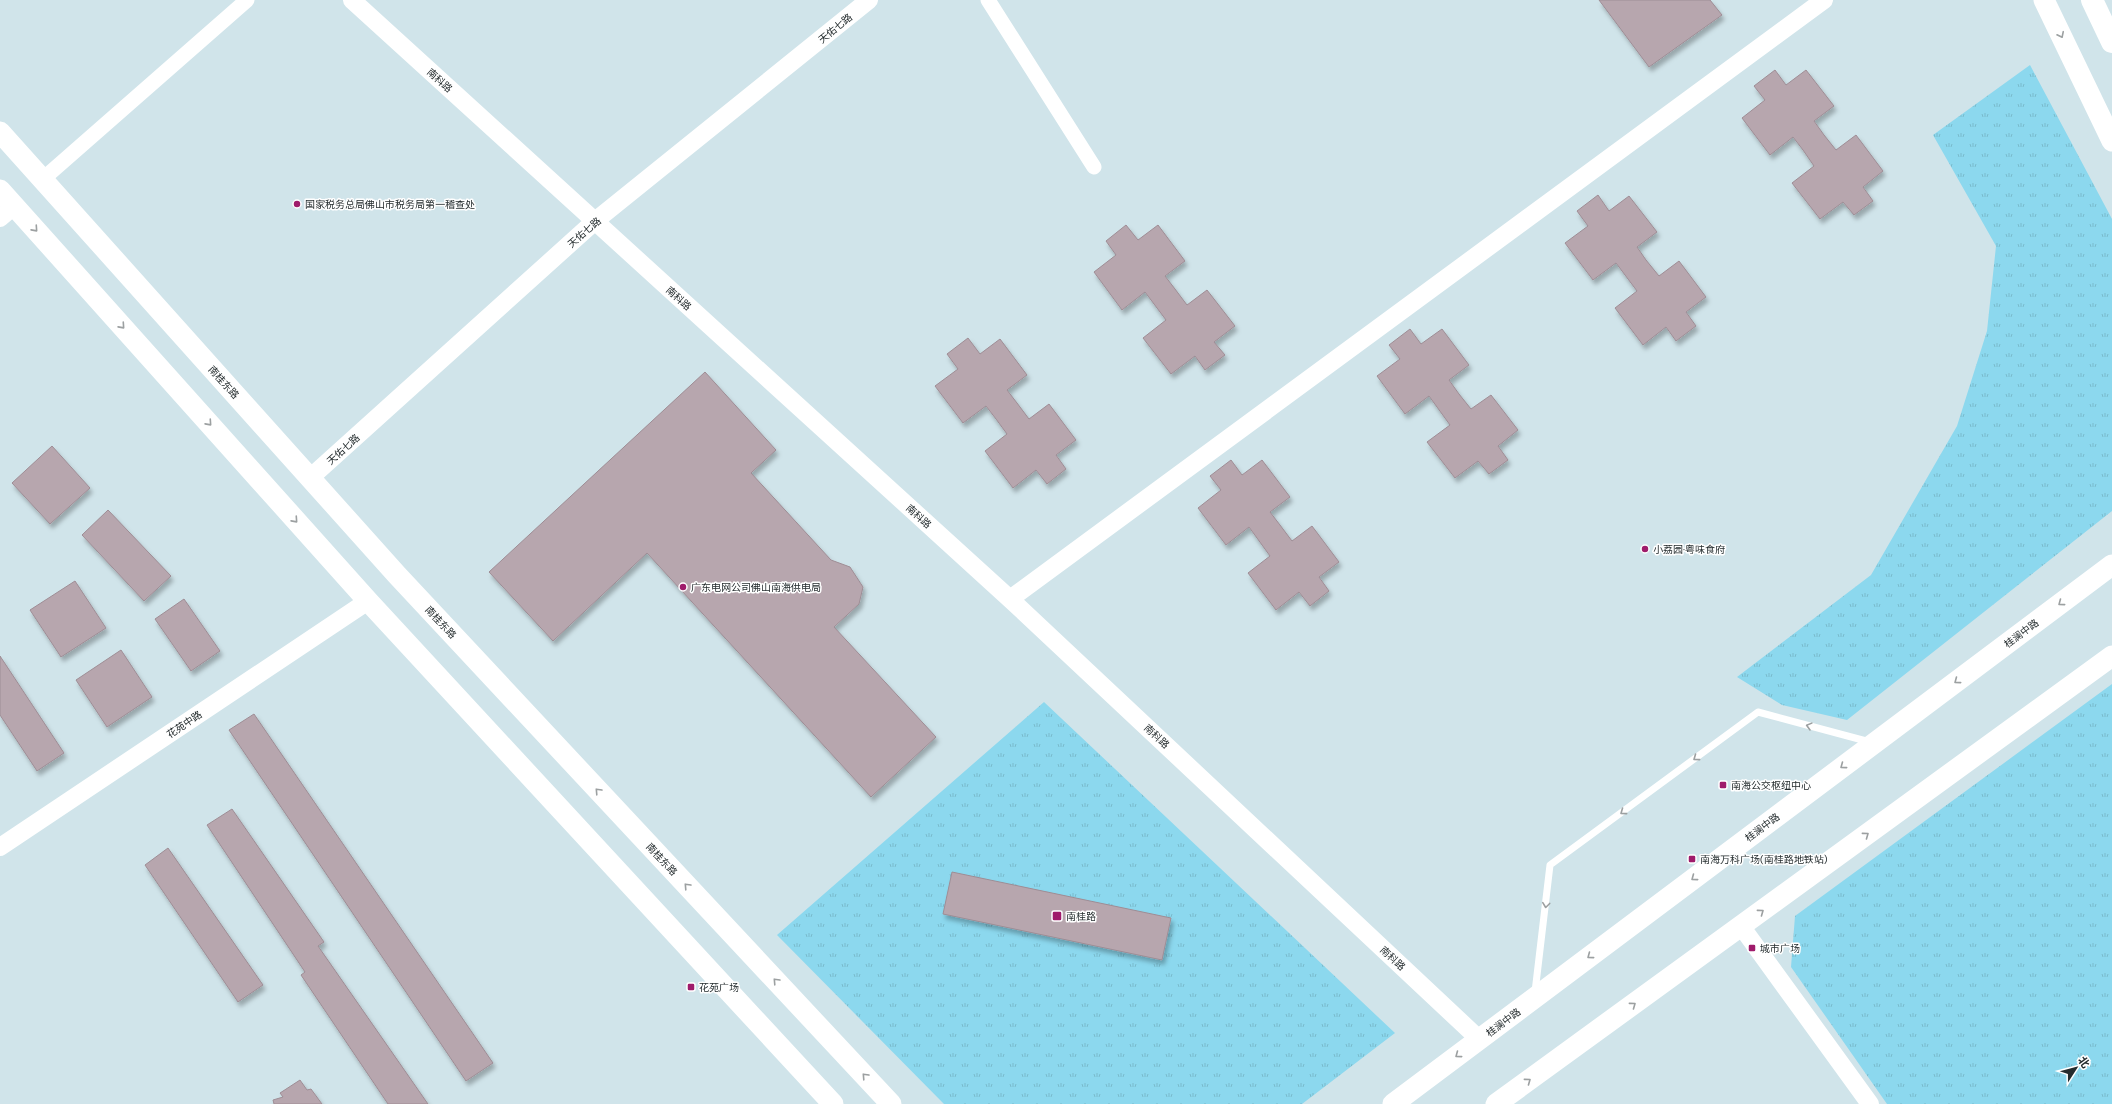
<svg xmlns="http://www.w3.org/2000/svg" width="2112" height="1104" font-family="'DM Sans','Noto Sans SC',sans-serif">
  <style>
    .park { fill: url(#park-tufts) }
    .building { fill: #b7a6ae; stroke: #9e8d95; filter: url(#shadow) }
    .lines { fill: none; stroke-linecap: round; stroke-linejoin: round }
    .service { stroke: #fff; stroke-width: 7 }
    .minor { stroke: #fff; stroke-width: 15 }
    .tertiary { stroke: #fff; stroke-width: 18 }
    .secondary { stroke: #fff; stroke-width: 21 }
    .primary { stroke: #fff; stroke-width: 22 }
    .oneway { stroke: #9ca0a1 }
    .poi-dot { fill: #9f1b6b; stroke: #fff; stroke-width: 1.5 }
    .labels { text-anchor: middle; stroke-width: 3; stroke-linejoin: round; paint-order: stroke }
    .street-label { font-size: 10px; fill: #242c2e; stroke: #fff }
    .poi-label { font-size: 10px; fill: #242c2e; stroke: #fff; text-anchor: start }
  </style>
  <defs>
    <pattern id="park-tufts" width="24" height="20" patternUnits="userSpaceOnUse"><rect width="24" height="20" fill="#8cd8ee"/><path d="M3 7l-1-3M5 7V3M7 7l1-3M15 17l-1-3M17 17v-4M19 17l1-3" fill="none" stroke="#79bacc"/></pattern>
    <filter id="shadow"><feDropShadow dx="2.5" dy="4.5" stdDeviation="2" flood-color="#0004"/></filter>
  </defs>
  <rect width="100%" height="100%" fill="#d0e4ea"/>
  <path class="park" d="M2030 65 2112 219V511L1847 720 1782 705 1737 677 1871 575 1957 426 1987 331 1996 246 1933 135Z
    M2112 684V1104H1887L1791 967 1795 916Z
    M1044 702 1395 1033 1302 1104H944L777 935Z"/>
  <path class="building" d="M1599 0H1710L1722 15 1649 67Z
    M1775 70 1786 85 1806 70 1834 106 1814 121 1824 135 1836 150 1856 135 1883 171 1863 187 1873 201 1854 215 1843 202 1820 219 1792 183 1814 166 1803 150 1793 137 1770 155 1742 118 1765 100 1754 86Z
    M1598 195 1609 211 1629 196 1657 232 1637 247 1646 260 1659 276 1679 261 1706 297 1686 312 1696 326 1676 341 1666 327 1643 345 1615 308 1637 291 1616 263 1593 280 1565 243 1588 226 1577 211Z
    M1126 225 1138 240 1158 225 1185 261 1165 276 1175 289 1187 305 1207 290 1235 326 1214 342 1225 355 1205 370 1195 356 1171 374 1143 338 1166 320 1145 292 1122 310 1094 272 1116 255 1106 241Z
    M1410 329 1421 344 1442 329 1469 365 1449 380 1459 394 1471 409 1491 395 1518 430 1498 446 1508 460 1489 474 1478 461 1455 478 1427 442 1450 425 1429 396 1405 414 1377 376 1400 359 1389 345Z
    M968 338 980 354 1000 339 1027 375 1007 390 1017 403 1029 419 1049 404 1076 440 1056 455 1066 469 1047 484 1036 470 1013 488 985 451 1007 434 996 419 986 406 963 423 935 386 958 369 947 354Z
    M705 372 776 450 751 473 831 560 850 567 863 587 859 604 834 627 936 737 871 797 647 553 553 641 489 572Z
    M52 446 90 488 50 524 12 483Z
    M1231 460 1242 475 1262 460 1290 497 1270 512 1280 525 1292 541 1312 526 1339 562 1319 577 1329 591 1310 606 1299 592 1276 610 1248 573 1270 556 1249 527 1226 545 1198 508 1221 490 1210 476Z
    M108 510 171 576 144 601 82 535Z
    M75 581 106 628 61 657 30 610Z
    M184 599 220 651 191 671 155 619Z
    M121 650 152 697 107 727 76 680Z
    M0 656 64 753 37 771 0 715Z
    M254 714 493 1063 466 1081 229 730Z
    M232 809 324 942 318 946 428 1104H388L301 975 305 972 207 825Z
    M168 848 263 985 238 1002 145 865Z
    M952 872 1171 918 1162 960 943 914Z
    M300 1080 307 1090 311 1089 322 1104H274L273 1100 283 1097 280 1093Z"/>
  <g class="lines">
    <path class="service" d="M1535 992 1550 865 1758 712 1870 742"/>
    <path class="minor" d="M988 0 1094 167
      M43 179 247 0"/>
    <path class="tertiary" d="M352 0 1010 599 1479 1039
      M0 218 14 206
      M310 478 595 221 869 0
      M1010 599 1824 0
      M0 847 368 601
      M1741 926 1870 1104"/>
    <path class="secondary" d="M2044 0 2112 141
      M0 132 397 575 891 1104
      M0 190 368 601 833 1104
      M1393 1104 2112 565
      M1496 1104 2112 656"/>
    <path class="primary" d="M2092 0 2112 42"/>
  </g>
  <defs><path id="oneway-chevron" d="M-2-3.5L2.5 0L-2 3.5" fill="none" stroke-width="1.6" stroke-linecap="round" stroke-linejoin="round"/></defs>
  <g class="oneway">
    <use href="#oneway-chevron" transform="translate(2061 35) rotate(64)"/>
    <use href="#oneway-chevron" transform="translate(35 229) rotate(48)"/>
    <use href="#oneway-chevron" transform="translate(122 326) rotate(48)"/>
    <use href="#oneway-chevron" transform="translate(209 423) rotate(48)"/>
    <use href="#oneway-chevron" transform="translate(295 520) rotate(48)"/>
    <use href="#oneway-chevron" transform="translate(2061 603) rotate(143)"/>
    <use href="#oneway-chevron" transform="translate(1957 681) rotate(143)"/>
    <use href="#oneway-chevron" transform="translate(1809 726) rotate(-165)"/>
    <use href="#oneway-chevron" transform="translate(1696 758) rotate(144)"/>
    <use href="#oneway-chevron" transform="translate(1843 766) rotate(143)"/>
    <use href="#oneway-chevron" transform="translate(598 791) rotate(-133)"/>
    <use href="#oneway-chevron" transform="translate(1623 812) rotate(144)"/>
    <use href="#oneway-chevron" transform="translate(1866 835) rotate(-36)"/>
    <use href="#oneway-chevron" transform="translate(1694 878) rotate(143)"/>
    <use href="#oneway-chevron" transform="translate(687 886) rotate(-133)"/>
    <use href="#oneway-chevron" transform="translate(1546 905) rotate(97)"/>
    <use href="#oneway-chevron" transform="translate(1761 912) rotate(-36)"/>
    <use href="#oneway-chevron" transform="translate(1590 956) rotate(143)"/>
    <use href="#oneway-chevron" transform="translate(776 981) rotate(-133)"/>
    <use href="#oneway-chevron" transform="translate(1633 1005) rotate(-36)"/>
    <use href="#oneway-chevron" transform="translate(1458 1055) rotate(143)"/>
    <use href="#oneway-chevron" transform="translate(865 1076) rotate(-133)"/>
    <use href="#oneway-chevron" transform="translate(1528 1081) rotate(-36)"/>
  </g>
  <g class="poi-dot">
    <circle cx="297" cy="204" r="4"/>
    <circle cx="1645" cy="549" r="4"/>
    <circle cx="683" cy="587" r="4"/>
    <rect x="1719" y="781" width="8" height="8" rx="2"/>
    <rect x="1688" y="855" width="8" height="8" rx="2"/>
    <rect x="1052" y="911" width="10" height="10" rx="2"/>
    <rect x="1748" y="944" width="8" height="8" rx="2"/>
    <rect x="687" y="983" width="8" height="8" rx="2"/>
  </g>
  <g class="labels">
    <g class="street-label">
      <text transform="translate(835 28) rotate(-39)" y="4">天佑七路</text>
      <text transform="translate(440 80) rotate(42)" y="4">南科路</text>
      <text transform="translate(584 232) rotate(-41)" y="4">天佑七路</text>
      <text transform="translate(679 298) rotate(42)" y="4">南科路</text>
      <text transform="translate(224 382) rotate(48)" y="4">南桂东路</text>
      <text transform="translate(343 449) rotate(-42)" y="4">天佑七路</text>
      <text transform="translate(919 516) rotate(42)" y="4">南科路</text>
      <text transform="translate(441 622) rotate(47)" y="4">南桂东路</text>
      <text transform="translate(2021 633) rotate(-37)" y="4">桂澜中路</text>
      <text transform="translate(184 724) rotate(-34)" y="4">花苑中路</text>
      <text transform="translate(1157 736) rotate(43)" y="4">南科路</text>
      <text transform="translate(1762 827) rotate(-37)" y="4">桂澜中路</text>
      <text transform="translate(662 859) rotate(47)" y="4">南桂东路</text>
      <text transform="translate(1393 958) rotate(43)" y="4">南科路</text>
      <text transform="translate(1503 1022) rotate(-37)" y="4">桂澜中路</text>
    </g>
    <g class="poi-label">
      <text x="305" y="208">国家税务总局佛山市税务局第一稽查处</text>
      <text x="1653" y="553">小荔园·粤味食府</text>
      <text x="691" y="591">广东电网公司佛山南海供电局</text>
      <text x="1731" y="789">南海公交枢纽中心</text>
      <text x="1700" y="863">南海万科广场(南桂路地铁站)</text>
      <text x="1066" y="920">南桂路</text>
      <text x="1760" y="952">城市广场</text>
      <text x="699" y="991">花苑广场</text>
    </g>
  </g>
  <g transform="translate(2076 1068) rotate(54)" stroke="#ffffff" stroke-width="3" paint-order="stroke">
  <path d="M0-3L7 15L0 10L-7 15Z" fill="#242c2e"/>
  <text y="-6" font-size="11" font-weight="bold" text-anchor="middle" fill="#242c2e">北</text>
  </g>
</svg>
